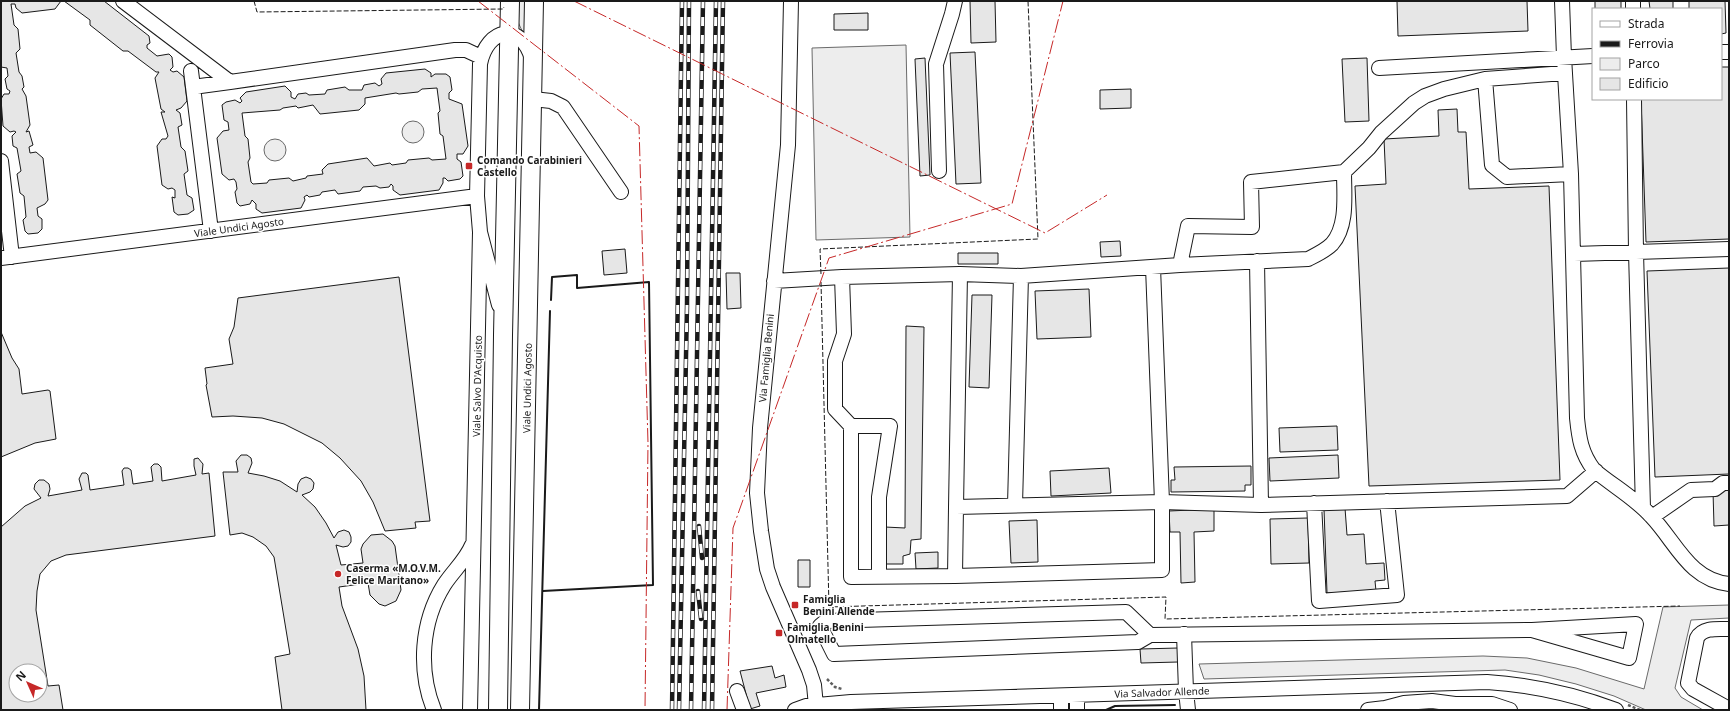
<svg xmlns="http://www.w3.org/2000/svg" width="1730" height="711" font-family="'Noto Sans',sans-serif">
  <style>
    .green { fill: #ededed; stroke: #6a6a6a }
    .building { fill: #e6e6e6; stroke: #1a1a1a; fill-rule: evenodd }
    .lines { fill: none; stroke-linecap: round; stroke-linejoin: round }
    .minor-casing { stroke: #1a1a1a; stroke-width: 16 }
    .major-casing { stroke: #1a1a1a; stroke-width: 20 }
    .path { stroke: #5f5f5f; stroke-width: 2.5; stroke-dasharray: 3 2; stroke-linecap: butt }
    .minor { stroke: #fff; stroke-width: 14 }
    .major { stroke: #fff; stroke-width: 18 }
    .rail-casing { stroke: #1a1a1a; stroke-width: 4.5 }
    .rail { stroke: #fff; stroke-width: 3; stroke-dasharray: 9; stroke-linecap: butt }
    .fence { stroke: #1a1a1a; stroke-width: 1; stroke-dasharray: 5 2; stroke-linecap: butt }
    .wall { stroke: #1a1a1a; stroke-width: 2 }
    .power { stroke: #c62828; stroke-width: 1; stroke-dasharray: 14 3 2 3; stroke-linecap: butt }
    .poi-dot { fill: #c62828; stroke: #fff; stroke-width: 1.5 }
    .labels { text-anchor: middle; stroke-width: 3; stroke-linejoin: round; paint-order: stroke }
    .poi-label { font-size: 10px; font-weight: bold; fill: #1a1a1a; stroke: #fff; text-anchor: start }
    .street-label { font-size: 10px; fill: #1a1a1a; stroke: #fff }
  </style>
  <rect width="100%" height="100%" fill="#fff"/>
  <path class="green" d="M519 1H526V34L524 35 518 22Z
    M906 45 910 237 816 240 812 48Z
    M402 132a11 11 0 1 1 22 0a11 11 0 1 1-22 0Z
    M264 150a11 11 0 1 1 22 0a11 11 0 1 1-22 0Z
    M1729 605V618L1691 620 1675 688 1681 697 1703 710H1646L1614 696 1576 684 1539 675 1505 670 1204 679 1199 664 1483 656 1527 658 1576 668 1644 689 1663 607Z"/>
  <path class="building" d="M1 1H61L55 9 22 13 16 8 15 4H11L14 25 18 29 20 49 16 53 19 72 22 76 24 87 22 89 26 96 30 125 26 132 29 131 33 145 29 147 30 153 36 152 43 158 48 200 45 204 37 208 38 216 42 219V229L38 233 28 234 25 231 23 220 26 217 24 196 20 193 17 174 21 171 17 148 13 146 12 136 16 132 14 131 10 132 3 126 1 99 4 94H9L10 91 7 89 5 79 8 76 7 68 1 67Z
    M64 1H104L149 36 150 43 147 45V48L157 56 169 54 172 57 173 67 170 70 173 72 177 71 184 77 187 101 181 108 176 110 180 113 182 125 178 127 181 147 185 151 188 171 184 174 187 195 192 198 194 210 188 214 178 215 174 212 172 197 175 198V190L172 188 168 189 162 185 157 146 162 139H166L168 136 161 112H165L161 109 155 78 159 72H156L128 51H123L90 25V20Z
    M970 1H995L996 42 971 43Z
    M1397 1H1527L1528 31 1398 36Z
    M1595 1H1621V9H1595Z
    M1649 1H1673V9H1650Z
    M1689 1H1725L1726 33 1721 34V9H1689Z
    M868 13V30H834V14Z
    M975 52 981 183 956 184 950 53Z
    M925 58 930 175 920 176 915 59Z
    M1367 58 1369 121 1345 122 1342 59Z
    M1721 67H1729V239L1646 242 1641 99H1721Z
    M425 69 431 73V77L435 74H446L450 77 452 90 449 93V99L462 104 468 146 463 154H457V159L461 162 463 176 460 179 448 181 445 178H443V183L439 190 400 195 393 190V186L391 184 389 187 380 188 376 186 363 187 360 191 338 194 335 190 322 192 320 195 309 197 307 195 304 197 305 200 301 208 262 213 256 209V204L252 200 250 204 240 206 237 203 235 192 237 189 236 182 234 179 229 180 222 174 217 138 223 131 229 130 228 122 224 120 222 105 226 102 235 100 240 103 242 101 240 98 246 92 285 86 291 92V97L295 99 298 94 306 93 309 95 325 94 327 90 345 87 349 90H362L364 85 375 83 379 86 382 84 381 79 386 73ZM437 88 440 111 438 113 440 134 443 136 446 159 432 160 429 158 408 160 406 163 392 165 390 163 374 166 367 158 328 164 322 170 323 174 307 176 306 178 293 181 289 178 269 180 267 183 253 184 251 182 248 162 250 158 248 139 245 136 242 113 280 110 283 108 296 106 298 108 313 105 320 114 359 110 365 104V98L396 93 399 94 418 92 422 89Z
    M1131 89V108L1100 109V90Z
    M1457 109 1458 132H1466L1469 189 1549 186 1560 480 1369 486 1355 186 1386 184 1384 139 1439 136 1438 110Z
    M1120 241 1121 256 1101 257 1100 242Z
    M625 249 627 273 604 275 602 251Z
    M958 253H998V264H958Z
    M1729 268V474L1655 477 1647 271Z
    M726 273H740L741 308 727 309Z
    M399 277 430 521 415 522 416 528 385 531 373 502 361 481 340 458 322 443 284 424 262 418 233 416 212 417 206 385 207 384 205 368 233 364 229 339 234 327 238 298Z
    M1089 289 1091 337 1037 339 1035 291Z
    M972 295H992L989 388 969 387Z
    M906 326 924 327 921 539 911 540 910 554 903 556V564H885V527L905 528Z
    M1 332 12 358 19 369 22 394 48 390 50 391 56 439 35 443 1 457Z
    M1337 426 1338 450 1280 452 1279 428Z
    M241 455H247L251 458 252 463 248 473 264 476 280 481 297 492 298 484 301 479 306 477 311 479 314 483 313 489 310 492 302 495 315 507 326 523 334 538 338 532 344 530 349 532 351 537V542L348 546 343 547 336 545 341 565 363 563 361 549 363 544 371 535 383 534 392 541 395 546 401 590 396 601 385 606 379 604 370 595 368 583 339 587 342 606 358 649 364 676 366 710H282L275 657 290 654 274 557 266 546 253 537 242 533 230 535 223 472H238L236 461Z
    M1338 455 1339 478 1270 481 1269 458Z
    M198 458 203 464 202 474 209 473 215 536 66 555 51 561 40 574 37 591 36 610 48 686 59 685 63 710H1V527L25 506 41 498 34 489 35 484 39 480H44L49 484 50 489 48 496 82 490 79 479 82 473H86L88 475 90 490 124 485 122 471 124 468H128L131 470 133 484 153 481 151 467 154 464H158L161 467 162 481 196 475 194 466V459ZM16 671H40V695H16Z
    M1251 466V485H1245V491L1171 492V480H1175L1174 467Z
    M1109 468 1111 493 1051 496 1050 471Z
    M1729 490V525L1714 526 1713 491Z
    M1345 508 1347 535 1364 534 1366 564 1384 563 1385 580 1375 581 1376 591 1327 593 1324 509Z
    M1214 509V531L1194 532 1195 582 1181 583 1180 532H1170L1169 511Z
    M1308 518 1309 563 1271 564 1270 519Z
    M1037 520 1038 562 1011 563 1009 521Z
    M938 552V568L916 569 915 553Z
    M798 560H810V587H798Z
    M1178 648V662L1141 663 1140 649Z
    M772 666 775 678 784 675 786 687 756 693 760 706 750 709 740 671Z"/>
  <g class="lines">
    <defs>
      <path id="minor" d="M123 1 230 82 455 50H466L481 57
        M791 1 788 145 760 428 757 493 761 531 767 569 773 587 809 670 814 685 816 706
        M1562 1 1564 57 1571 174 1577 418C1579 438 1581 453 1594 470 1613 486 1635 498 1651 516 1676 542 1689 580 1729 584
        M1633 1V9
        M1721 52H1729
        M1379 68 1593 56
        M191 71 211 231
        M1485 79 1492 165 1507 177 1571 174
        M193 87 230 82
        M533 99 551 101 563 107 621 192
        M1634 99 1636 252 1643 508
        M1 161 12 257
        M939 171 936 64 952 14 955 1
        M1344 172C1344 195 1348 226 1332 244 1325 251 1316 255 1308 259L1180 265 1188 226 1252 227 1251 182 1344 172 1369 148 1381 133 1414 103 1425 96 1444 89 1485 79 1565 73
        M1574 254 1729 249
        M1 258 477 196
        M1257 261 1261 505
        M960 274 956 507 1162 502 1261 505 1567 496 1596 471
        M842 277 844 334 835 361V409L851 426
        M774 281 842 277 960 274 1021 276 1180 265
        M499 305 480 232 477 196 480 64C487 28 521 21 532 59
        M1314 503 1319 601 1397 595 1387 501
        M1015 505 1021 276
        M1652 517 1691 490 1715 489 1723 483H1729
        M879 576V497L890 426H851V577L955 576 956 507
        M955 576 1162 570V502L1153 267
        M1729 629C1718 629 1703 627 1697 638L1688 683 1693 689 1729 709
        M1184 634 1186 691 1188 710
        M1150 635 1126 612 826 621 820 626 834 654 1138 642 1150 635 1532 630 1636 624 1629 658 1532 630
        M737 691 744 710
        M1385 708 1404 703 1432 701 1455 704H1492L1510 710
        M434 710C418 670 421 622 444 585 453 571 466 560 472 545
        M470 710 480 232
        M795 710 806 706 851 702 1487 682C1532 685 1574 694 1616 710
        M1061 710V696
        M1077 710V695
        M1368 710 1385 708 1394 710"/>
      <path id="major" d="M498 710 503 335 510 1
        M520 710 534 1"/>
    </defs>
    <use href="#minor" class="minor-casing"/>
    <use href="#major" class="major-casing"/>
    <path class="path" d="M827 679 835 687 842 689
      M1628 705 1640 710"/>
    <use href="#minor" class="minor"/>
    <use href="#major" class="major"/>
    <defs>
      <path id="rail" d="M699 526 702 558
        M698 591 701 619
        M672 710 682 1
        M679 710 687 306 689 1
        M691 710 703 1
        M704 710 716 1
        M712 710 723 1"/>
    </defs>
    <use href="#rail" class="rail-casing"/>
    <use href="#rail" class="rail"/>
    <path class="fence" d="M254 1 257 12 503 9 504 7
      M821 274 820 249 1038 239 1028 1
      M821 282 829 607 1166 597 1165 619 1680 606"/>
    <path class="wall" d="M543 591 653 585 649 282 577 288V275L552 277 551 300
      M539 710 550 311
      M1106 710 1115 706 1175 705"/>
    <path class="power" d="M478 1 639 126 648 443 645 710
      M574 1 1045 233 1107 195
      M727 710 733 528 829 258 1012 204 1063 1"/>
  </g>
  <g class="poi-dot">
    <rect x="465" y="162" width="8" height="8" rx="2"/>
    <circle cx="338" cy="574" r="4"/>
    <rect x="791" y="601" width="8" height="8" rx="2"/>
    <rect x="775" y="629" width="8" height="8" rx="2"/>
  </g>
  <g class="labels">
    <g class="poi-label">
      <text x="477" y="164">Comando Carabinieri<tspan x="477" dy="12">Castello</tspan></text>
      <text x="346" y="572">Caserma «M.O.V.M.<tspan x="346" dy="12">Felice Maritano»</tspan></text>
      <text x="803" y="603">Famiglia<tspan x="803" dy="12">Benini Allende</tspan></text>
      <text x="787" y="631">Famiglia Benini<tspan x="787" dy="12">Olmatello</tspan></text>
    </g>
    <g class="street-label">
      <text transform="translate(239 227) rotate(-8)" y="4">Viale Undici Agosto</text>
      <text transform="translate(766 358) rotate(-85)" y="4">Via Famiglia Benini</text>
      <text transform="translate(477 386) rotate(-89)" y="4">Viale Salvo D'Acquisto</text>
      <text transform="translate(527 388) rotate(-89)" y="4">Viale Undici Agosto</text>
      <text transform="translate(1162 692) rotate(-2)" y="4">Via Salvador Allende</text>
    </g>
  </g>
  <rect width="1730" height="711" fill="none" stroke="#1a1a1a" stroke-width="4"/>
  <rect x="1592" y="8" width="130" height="92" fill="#ffffff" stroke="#a3a3a3"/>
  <rect x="1600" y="21" width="20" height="6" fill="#ffffff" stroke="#a3a3a3"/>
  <text x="1628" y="28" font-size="12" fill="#1a1a1a">Strada</text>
  <rect x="1600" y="41" width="20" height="6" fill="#1a1a1a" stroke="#a3a3a3"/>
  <text x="1628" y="48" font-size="12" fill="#1a1a1a">Ferrovia</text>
  <rect x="1600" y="58" width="20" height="12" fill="#ededed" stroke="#a3a3a3"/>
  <text x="1628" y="68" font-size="12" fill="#1a1a1a">Parco</text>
  <rect x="1600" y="78" width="20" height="12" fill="#e6e6e6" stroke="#a3a3a3"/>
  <text x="1628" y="88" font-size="12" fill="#1a1a1a">Edificio</text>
  <g transform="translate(28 683) rotate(315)"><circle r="19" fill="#ffffff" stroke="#a3a3a3"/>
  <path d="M0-3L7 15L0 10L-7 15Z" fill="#c62828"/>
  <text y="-6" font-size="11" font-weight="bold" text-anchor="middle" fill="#1a1a1a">N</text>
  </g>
</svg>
